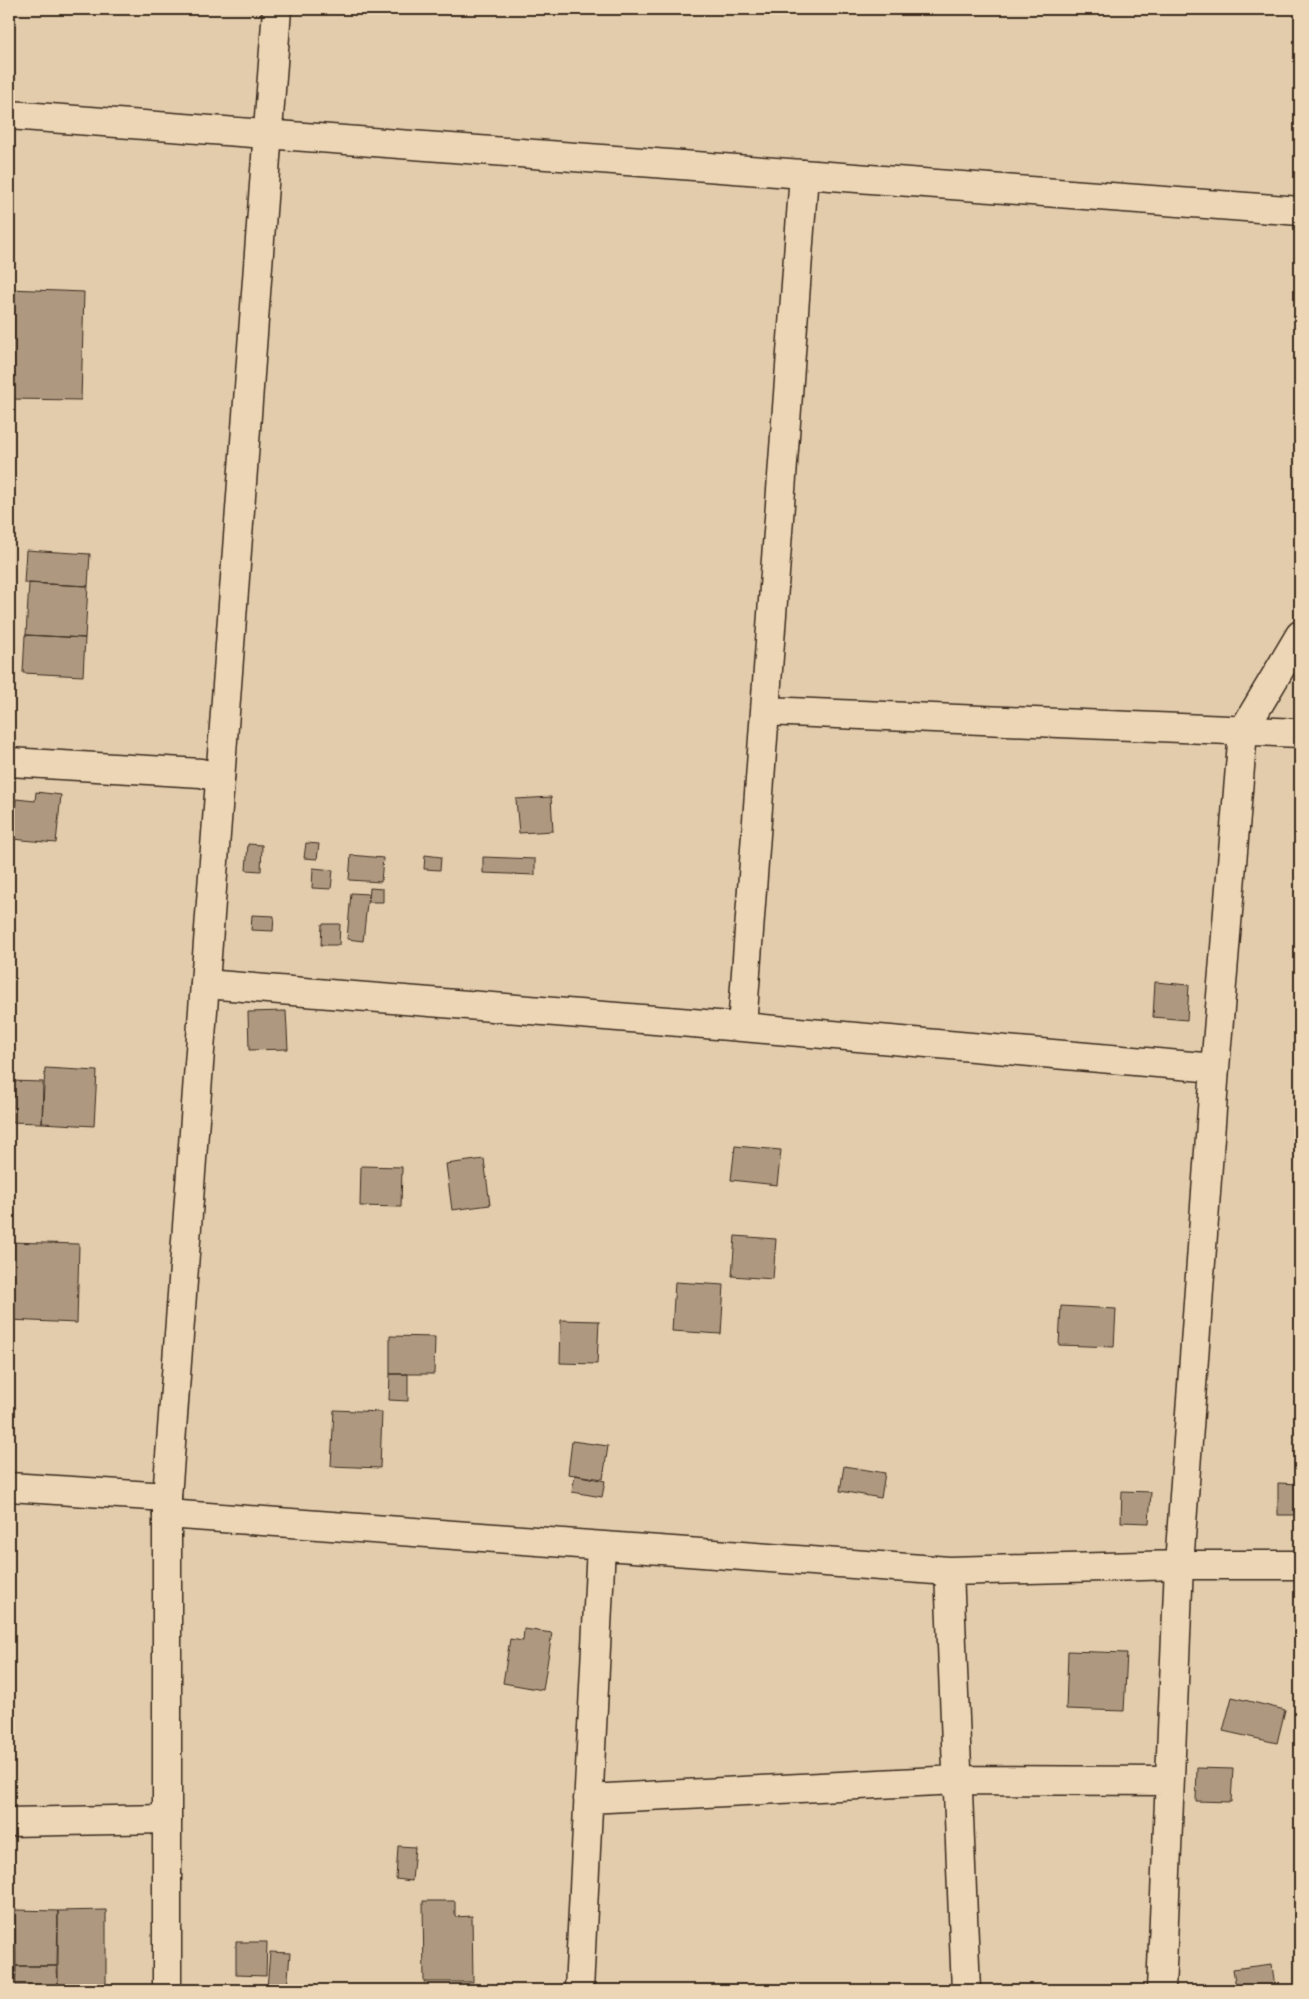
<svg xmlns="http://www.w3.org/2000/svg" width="1309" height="1999" font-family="Dekko,sans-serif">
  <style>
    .building { fill: #ae9980; stroke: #3b2a1e }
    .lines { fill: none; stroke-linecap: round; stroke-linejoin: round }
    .minor-casing { stroke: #3b2a1e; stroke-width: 31 }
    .tertiary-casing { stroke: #3b2a1e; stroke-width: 31 }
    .minor { stroke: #ecd6b5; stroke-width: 28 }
    .tertiary { stroke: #ecd6b5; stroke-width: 28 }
  </style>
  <rect width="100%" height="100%" fill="#e2ccac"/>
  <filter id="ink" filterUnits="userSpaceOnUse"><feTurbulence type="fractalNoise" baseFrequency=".02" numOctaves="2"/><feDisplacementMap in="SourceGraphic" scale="10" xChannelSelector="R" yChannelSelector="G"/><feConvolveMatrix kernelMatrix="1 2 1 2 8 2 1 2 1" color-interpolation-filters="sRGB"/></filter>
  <g filter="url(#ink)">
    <path class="building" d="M9 289 84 292 81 400 9 399Z
      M26 550 90 554 88 586 24 583Z
      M29 583 88 586 85 638 26 635Z
      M25 635 85 638 83 676 23 673Z
      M36 792 61 795 56 843 12 839 16 799 35 801Z
      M551 797 553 831 519 833 516 799Z
      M306 843 319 844 317 859 304 858Z
      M248 844 262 845 261 871 246 870Z
      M351 855 383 858 381 882 349 880Z
      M425 855 441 857 440 870 424 869Z
      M483 857 535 859V875L483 873Z
      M313 868 333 870 331 889 312 888Z
      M370 888 383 889V902H369Z
      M351 893 368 894 363 941 347 939Z
      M252 915 274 916 273 931 251 930Z
      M322 924H340L339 945H321Z
      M1155 982 1189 985 1187 1020 1153 1017Z
      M286 1011 288 1049 249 1050 248 1012Z
      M45 1068 97 1071 94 1126 42 1123Z
      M9 1081 43 1082 42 1123 9 1122Z
      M735 1146 781 1150 777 1185 731 1180Z
      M484 1159 490 1205 452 1210 446 1164Z
      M361 1166 402 1167 401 1207 360 1206Z
      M735 1236 776 1239 773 1279 732 1276Z
      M9 1242 79 1244 77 1323 9 1320Z
      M675 1282 724 1285 721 1334 672 1331Z
      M1061 1306 1116 1309 1114 1347 1059 1345Z
      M561 1320 599 1321 597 1364 560 1363Z
      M390 1336 435 1337 434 1374H390Z
      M390 1374H408V1401L389 1400Z
      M334 1410 382 1412 380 1468 331 1466Z
      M572 1441 608 1446 603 1479 568 1474Z
      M844 1466 885 1473 881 1498 840 1491Z
      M575 1475 605 1481 602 1497 572 1492Z
      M1278 1483 1300 1484V1515H1278Z
      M1122 1491 1151 1492 1149 1523 1121 1522Z
      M524 1629 552 1633 543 1690 503 1683 510 1639 523 1641Z
      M1068 1651 1127 1653 1124 1711 1066 1709Z
      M1232 1697 1285 1710 1277 1743 1223 1731Z
      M1197 1768 1233 1769 1231 1802 1196 1801Z
      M398 1846 415 1847 412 1881 396 1879Z
      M423 1901H455V1917L472 1916 473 1982H424Z
      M15 1910 58 1911 57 1966H16Z
      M106 1910V1990H58V1911Z
      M236 1942H267L266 1976 236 1975Z
      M270 1952 290 1953 287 1990 267 1988Z
      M1272 1964 1275 1990H1214L1236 1987 1233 1969Z
      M16 1966H57L58 1990H15Z"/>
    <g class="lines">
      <defs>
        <path id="minor" d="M9 115 1300 211
          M765 711 1300 733
          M9 762 201 773 220 778
          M205 984 742 1027 1215 1068
          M742 1027 804 174
          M9 1487 167 1497
          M167 1514 949 1571 1179 1565H1300
          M949 1571 966 1990
          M588 1799 957 1780 1169 1781
          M9 1822 167 1819
          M579 1990 601 1546
          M1161 1990 1179 1565 1215 1068 1243 731 1300 635"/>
        <path id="tertiary" d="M167 1990V1497L277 9"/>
      </defs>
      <use href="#minor" class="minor-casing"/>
      <use href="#tertiary" class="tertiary-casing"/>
      <use href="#minor" class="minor"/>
      <use href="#tertiary" class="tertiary"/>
    </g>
  </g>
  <rect width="1309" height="1999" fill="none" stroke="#ecd6b5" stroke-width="30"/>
  <rect x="15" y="15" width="1279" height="1969" fill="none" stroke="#3b2a1e" stroke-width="2" filter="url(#ink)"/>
</svg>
